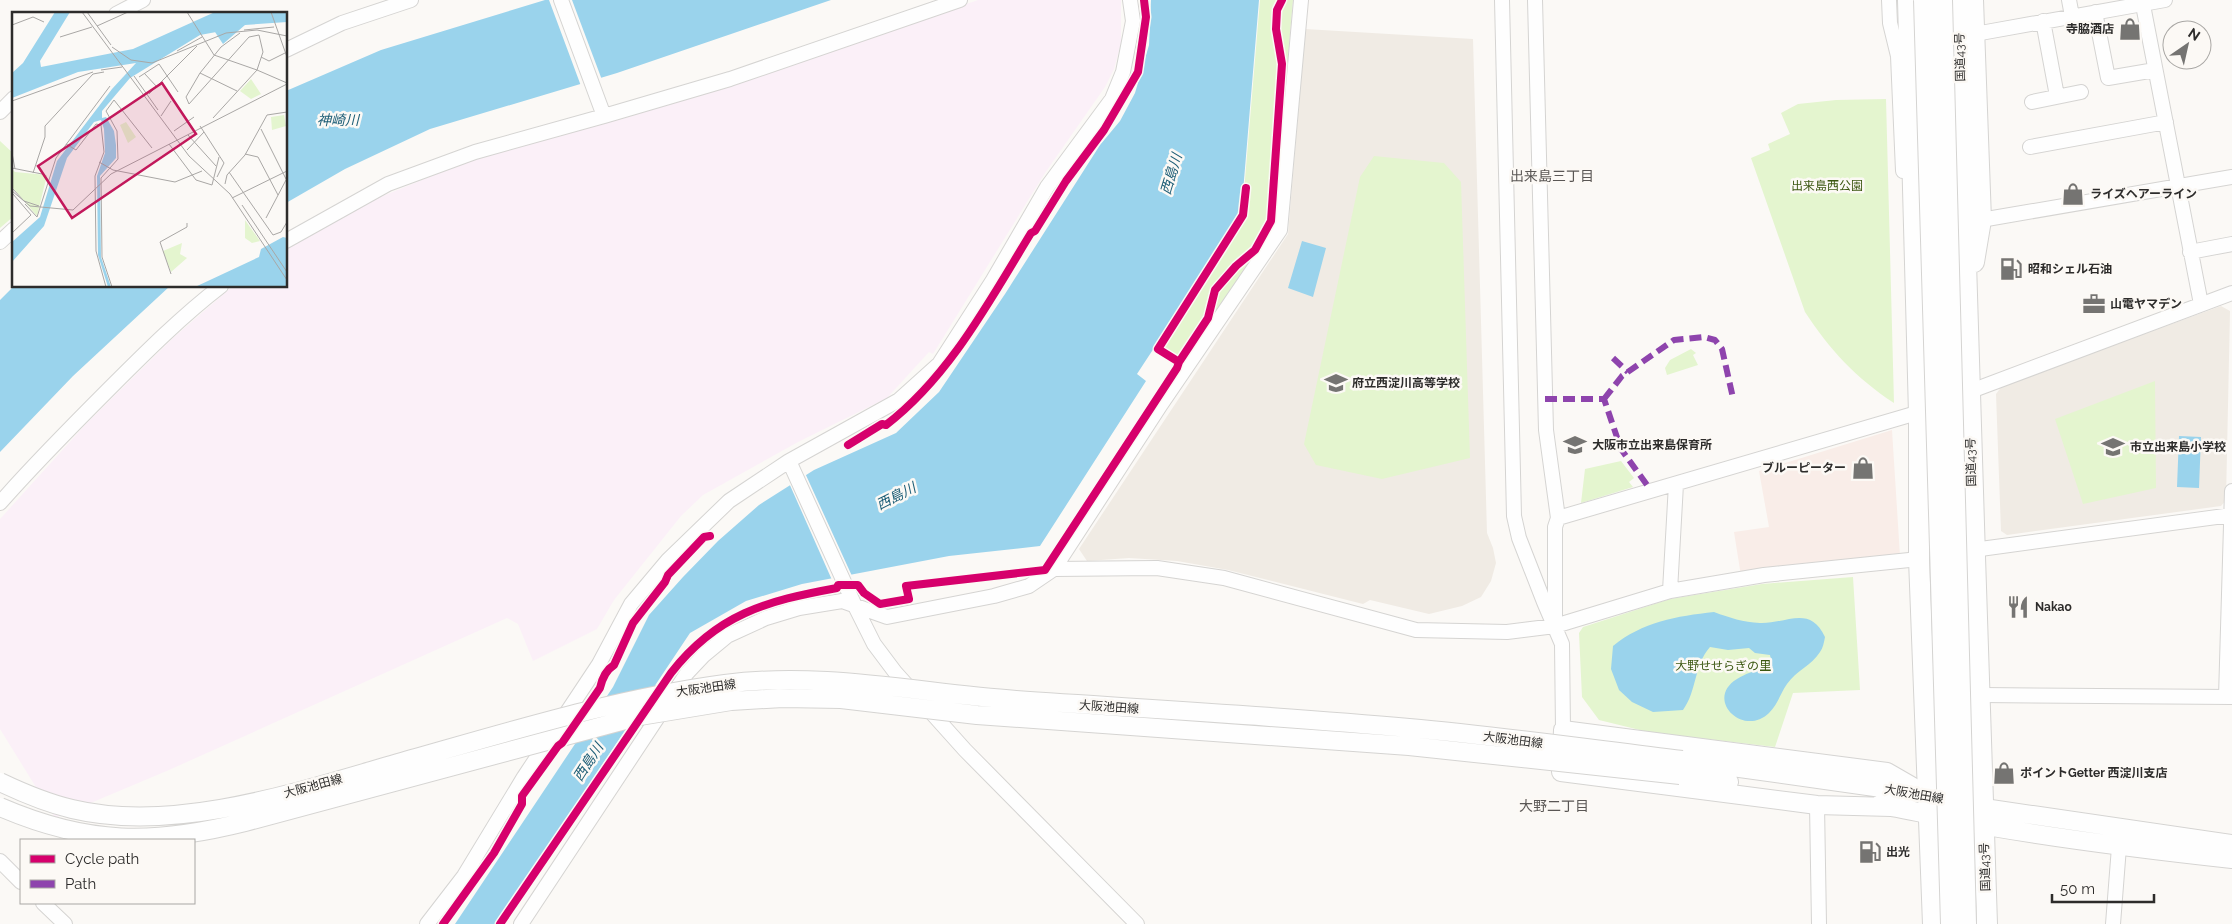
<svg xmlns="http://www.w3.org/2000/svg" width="2232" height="924" font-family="Raleway,'Noto Sans JP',sans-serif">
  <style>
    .commercial { fill: #f9ede8 }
    .industrial { fill: #fbf0f8 }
    .built { fill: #f0ebe4 }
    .green { fill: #e4f5cf }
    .water { fill: #9ad3ec }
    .pier { fill: #fbf9f6 }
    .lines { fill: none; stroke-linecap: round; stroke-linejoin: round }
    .minor-casing { stroke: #d5d4d2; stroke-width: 16 }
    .major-casing { stroke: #d5d4d2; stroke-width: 20 }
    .highway-casing { stroke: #d5d4d2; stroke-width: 22 }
    .minor { stroke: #fefefe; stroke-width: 14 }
    .major { stroke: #fefefe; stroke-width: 18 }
    .highway { stroke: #fefefe; stroke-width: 20 }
    .major-bridge-casing { stroke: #d5d4d2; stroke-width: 20; stroke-linecap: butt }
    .highway-bridge-casing { stroke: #d5d4d2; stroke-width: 22; stroke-linecap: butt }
    .major-bridge { stroke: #fefefe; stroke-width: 18 }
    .highway-bridge { stroke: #fefefe; stroke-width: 20 }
    .quiet { stroke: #8e44ad; stroke-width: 6; stroke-dasharray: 12 6; stroke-linecap: butt }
    .cycleway-casing { stroke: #fcf9f5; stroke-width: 11 }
    .cycleway { stroke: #d6006c; stroke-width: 8 }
    .labels { text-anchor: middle; stroke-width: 5; stroke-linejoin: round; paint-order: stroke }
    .poi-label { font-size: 12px; font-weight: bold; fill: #2d2c2b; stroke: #fcf9f5; text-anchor: start }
    .street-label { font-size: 12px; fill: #2d2c2b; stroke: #fcf9f5 }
    .park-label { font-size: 12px; fill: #3b5710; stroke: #fcf9f5 }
    .water-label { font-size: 14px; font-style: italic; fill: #1c5d76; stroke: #fcf9f5 }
    .neighbourhood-label { font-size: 14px; fill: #5a5755; stroke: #fcf9f5 }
    .inset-road { fill: none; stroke: #a9a7a5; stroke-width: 1 }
    .view { fill: #c2185b; fill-opacity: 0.15; stroke: #c2185b; stroke-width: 2.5 }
    .inset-edge { fill: none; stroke: #2d2c2b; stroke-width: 2.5 }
  </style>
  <rect width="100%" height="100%" fill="#fbf9f6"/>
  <path class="commercial" d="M1892 430 1900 556 1741 576 1734 532 1769 527 1759 471Z"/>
  <path class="industrial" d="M978 0H1121V43L1114 69 1105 87 1045 173 933 354 929 352 887 398 798 442 703 495 681 516 614 600 597 629 533 661 518 624 507 618 169 770 55 818 0 729V519L86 424 173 338 233 286H286V250L373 200 454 167 528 142 757 77Z"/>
  <path class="built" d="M1305 29 1473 39 1487 533 1493 548 1496 563 1491 581 1481 597 1462 606 1429 614 1370 600 1363 604 1228 570 1177 561 1129 558 1087 561 1079 549 1288 234Z
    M2221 306 2230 311 2226 500 2221 506 2007 535 2001 531 1996 394 2002 386Z"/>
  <path class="green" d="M1260 0H1293L1273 229 1183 366 1155 348 1236 224 1243 203Z
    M1886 99 1894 403C1857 379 1829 349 1805 312L1751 158 1770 150 1768 144 1790 134 1781 113 1798 104 1836 100Z
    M0 141 14 154V216L0 228Z
    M1374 156 1444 163 1461 182 1470 458 1382 479 1316 465 1304 444 1360 177Z
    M1691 349 1696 353 1693 355 1698 365 1667 375 1665 368 1670 360Z
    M2155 381 2156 488 2083 504 2055 419Z
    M1621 461 1634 478 1629 482 1633 487 1581 503 1585 469Z
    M1853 577 1860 690 1793 693 1775 747 1648 732 1599 720 1582 697 1579 633 1583 627 1670 599 1762 584Z"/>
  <path class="water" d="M545 0H831L617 73 430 129 345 169 286 203V91L381 50Z
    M1151 0H1259L1242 204 1235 224 1137 374 1146 381 1040 546 949 556 802 584 746 601 690 633 496 924H455L613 687 649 615 683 577 718 541 759 505 814 470 896 433 939 392 1005 294 1100 145 1120 121 1135 93 1149 45Z
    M1302 241 1326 248 1313 297 1288 288Z
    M14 286H170L73 376 0 452V300Z
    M2179 436 2201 437 2199 488 2177 487Z
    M1714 612C1730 618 1743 622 1760 623 1786 624 1810 604 1825 637 1824 642 1823 648 1820 652 1812 665 1796 671 1787 684 1780 694 1778 704 1769 713 1743 738 1704 699 1737 679 1748 673 1753 670 1765 671L1771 660 1770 655 1755 653 1749 648 1728 650 1710 647C1694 665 1697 691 1683 710L1653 712 1632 702 1619 690 1611 669 1613 646C1642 622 1677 616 1714 612Z"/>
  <path class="pier" d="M549 0H572L602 80 581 86Z
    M805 473 852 576 832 580 789 483Z"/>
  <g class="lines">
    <defs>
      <path id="minor" d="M561 0 604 116 730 79 960 0
        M1502 0 1514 516 1519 538 1544 602 1562 644 1563 730
        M1535 0 1546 430 1558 518 1555 527V623
        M1889 0 1890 23 1898 56 1903 171
        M2069 0 2072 16
        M2142 0 2201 304
        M2095 12 2108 78 2155 70
        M116 14 143 0
        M2043 21 2057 96
        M1975 34 2165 0
        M286 50 342 23 411 0
        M2032 102 2081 92
        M0 112 14 98
        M2030 147 2166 122
        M1981 220 2232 177
        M286 241 388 184 475 152 604 116
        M0 242 14 229
        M2190 252 2232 244
        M1963 394 2232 293
        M789 461 855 606 874 644 895 672 965 750 1137 924
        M0 503C35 463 73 425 111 387 146 352 182 316 221 286
        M1558 518 1927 410
        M1973 550 2232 515
        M1054 569 1157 568 1224 578 1416 630 1507 632 1555 626 1670 591 1764 575 1919 559
        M1670 591 1676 484
        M1981 695 2232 697
        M2226 697 2232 491
        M1817 805 1819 924
        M0 861 21 882
        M43 903 65 924
        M427 924 464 876 524 777 599 664 631 604 668 560 729 501 789 461 899 400 939 364 993 280 1047 187 1112 99 1123 72 1133 21 1130 0
        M521 924 687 673 704 655 727 636 766 618 799 608 842 601 887 617 994 596 1029 586 1054 569 1160 406 1280 230 1301 0
        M2113 924 2119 847"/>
      <path id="major" d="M1682 760 1917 793
        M1680 775 1729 782
        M1949 800 1984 808 2232 844
        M1879 805C1915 810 1951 820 1987 826 2068 840 2150 850 2232 859
        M1891 807 1817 805 1561 772 1563 730 1887 772 1927 795"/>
      <path id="highway" d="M1908 0 1919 414V559L1933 924
        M1958 0C1965 308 1978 616 1987 924
        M1973 0 1981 220 1974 262"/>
    </defs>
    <use href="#minor" class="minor-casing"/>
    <use href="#major" class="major-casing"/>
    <use href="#highway" class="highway-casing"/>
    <use href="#minor" class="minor"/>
    <use href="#major" class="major"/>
    <use href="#highway" class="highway"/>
    <defs>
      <path id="major-bridge" d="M0 782C23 793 47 803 72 809 180 835 312 787 416 758 518 729 620 698 725 684 822 671 919 693 1016 700 1147 709 1278 716 1409 728 1500 736 1591 749 1682 760
        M0 807C88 845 153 845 245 822L640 716 731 701 783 698 841 699 977 715 1409 746 1680 775"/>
      <path id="highway-bridge" d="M1924 0 1951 924
        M1942 0 1966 924"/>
    </defs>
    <use href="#major-bridge" class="major-bridge-casing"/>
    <use href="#highway-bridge" class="highway-bridge-casing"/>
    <use href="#major-bridge" class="major-bridge"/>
    <use href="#highway-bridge" class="highway-bridge"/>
    <path class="quiet" d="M1613 358 1628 372
      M1545 399H1604L1621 449 1647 485
      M1604 399 1622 376 1674 340 1704 337 1715 340 1722 349 1733 398"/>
    <defs>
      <path id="cycleway" d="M1246 188 1243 215 1158 349 1179 362 1208 318 1215 290 1236 266 1255 250 1271 221 1282 64 1276 29 1277 10 1282 0
        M848 445 882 424 886 425C950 376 990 300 1031 233L1035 231 1066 181 1104 130 1138 72 1146 17 1144 0
        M443 924 494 853 522 804V796L558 746 562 743 600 688C602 679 606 670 614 665L633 623 665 582 668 575 704 537 710 536
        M500 924 671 673C717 614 766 601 837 588L838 585H858L864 593 880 604 909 599 906 586 1045 570 1177 368 1179 362"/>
    </defs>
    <use href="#cycleway" class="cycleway-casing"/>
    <use href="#cycleway" class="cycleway"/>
  </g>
  <defs>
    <symbol id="shop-bare" viewBox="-9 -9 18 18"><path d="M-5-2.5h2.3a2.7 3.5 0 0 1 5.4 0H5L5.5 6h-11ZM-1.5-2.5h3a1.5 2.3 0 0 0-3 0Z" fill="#757472" stroke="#fcf9f5" stroke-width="2.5" paint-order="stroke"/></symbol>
    <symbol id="fuel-bare" viewBox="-9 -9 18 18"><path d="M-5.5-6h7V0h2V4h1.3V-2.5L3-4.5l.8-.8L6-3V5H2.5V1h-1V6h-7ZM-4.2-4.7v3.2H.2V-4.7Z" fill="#757472" stroke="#fcf9f5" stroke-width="2.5" paint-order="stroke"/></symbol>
    <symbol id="office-bare" viewBox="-9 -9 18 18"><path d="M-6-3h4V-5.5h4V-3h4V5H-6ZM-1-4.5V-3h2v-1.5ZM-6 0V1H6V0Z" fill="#757472" stroke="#fcf9f5" stroke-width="2.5" paint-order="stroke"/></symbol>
    <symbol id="school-bare" viewBox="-9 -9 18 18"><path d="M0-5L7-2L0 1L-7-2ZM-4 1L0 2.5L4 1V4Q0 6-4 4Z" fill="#757472" stroke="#fcf9f5" stroke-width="2.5" paint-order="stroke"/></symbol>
    <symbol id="restaurant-bare" viewBox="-9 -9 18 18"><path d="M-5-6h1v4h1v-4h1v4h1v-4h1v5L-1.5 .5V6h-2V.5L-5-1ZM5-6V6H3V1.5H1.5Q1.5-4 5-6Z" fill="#757472" stroke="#fcf9f5" stroke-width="2.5" paint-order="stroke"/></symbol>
  </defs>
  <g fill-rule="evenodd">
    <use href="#shop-bare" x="2114" y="13" width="32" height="32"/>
    <use href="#shop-bare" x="2057" y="178" width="32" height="32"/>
    <use href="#fuel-bare" x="1995" y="253" width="32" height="32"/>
    <use href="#office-bare" x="2078" y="288" width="32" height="32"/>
    <use href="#school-bare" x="1320" y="367" width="32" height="32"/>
    <use href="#school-bare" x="1559" y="429" width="32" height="32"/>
    <use href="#school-bare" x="2097" y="431" width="32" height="32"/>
    <use href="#shop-bare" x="1847" y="452" width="32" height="32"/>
    <use href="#restaurant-bare" x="2002" y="591" width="32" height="32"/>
    <use href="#shop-bare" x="1988" y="757" width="32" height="32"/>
    <use href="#fuel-bare" x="1854" y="836" width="32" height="32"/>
  </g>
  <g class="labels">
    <g class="poi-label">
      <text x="2114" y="33" text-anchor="end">寺脇酒店</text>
      <text x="2090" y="198">ライズヘアーライン</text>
      <text x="2028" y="273">昭和シェル石油</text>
      <text x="2110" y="308">山電ヤマデン</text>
      <text x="1352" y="387">府立西淀川高等学校</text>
      <text x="1592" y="449">大阪市立出来島保育所</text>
      <text x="2130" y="451">市立出来島小学校</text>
      <text x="1846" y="472" text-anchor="end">ブルーピーター</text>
      <text x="2035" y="611">Nakao</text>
      <text x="2020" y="777">ポイントGetter 西淀川支店</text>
      <text x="1886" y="856">出光</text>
    </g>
    <g class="street-label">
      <text transform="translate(1960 57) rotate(-91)" y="4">国道43号</text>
      <text transform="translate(1971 462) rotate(-91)" y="4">国道43号</text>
      <text transform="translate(706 688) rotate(-8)" y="4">大阪池田線</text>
      <text transform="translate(1109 707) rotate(4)" y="4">大阪池田線</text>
      <text transform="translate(1513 740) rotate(7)" y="4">大阪池田線</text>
      <text transform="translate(313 786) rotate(-15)" y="4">大阪池田線</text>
      <text transform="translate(1914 794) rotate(10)" y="4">大阪池田線</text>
      <text transform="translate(1985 867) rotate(-92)" y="4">国道43号</text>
    </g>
    <g class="park-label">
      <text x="1827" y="190">出来島西公園</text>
      <text x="1723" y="670">大野せせらぎの里</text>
    </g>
    <g class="water-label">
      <text x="338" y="125">神崎川</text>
      <text transform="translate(1171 174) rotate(-73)" y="5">西島川</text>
      <text transform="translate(896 496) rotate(-27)" y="5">西島川</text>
      <text transform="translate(588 762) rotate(-57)" y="5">西島川</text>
    </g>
    <g class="neighbourhood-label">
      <text x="1552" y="181">出来島三丁目</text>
      <text x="1554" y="811">大野二丁目</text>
    </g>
  </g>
  <g transform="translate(12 12)">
    <rect width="275" height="275" fill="#fbf9f6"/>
    <path d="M239 67 249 82 239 87 228 79ZM272 103 274 114 260 118 259 105ZM114 110 124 125 116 131 108 113ZM0 157 3 160 35 163 25 204 0 175ZM233 208 248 229 240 231 233 226ZM170 231 168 242 175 246 159 260 151 239Z" fill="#e4f5cf"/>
    <path d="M43 0H58L28 49 29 55 121 37 203 0H275V10L233 13 211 32 203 20 226 16 188 23 118 66 90 99V106L94 105 102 119 104 133V146L88 164 89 245 99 275H96L86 243 85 164 93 141 92 117 89 108 82 110 55 146 32 214 0 250V230L28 205 45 149 100 77 124 51 66 60 0 86V61L11 51ZM271 225 275 226V275H183L247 245 249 237Z" fill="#9ad3ec"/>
    <path class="inset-road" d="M70 0 177 144 218 182 275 268M75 0 99 33M175 0 202 43 245 58 251 40 247 23M259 0 275 45M0 13 21 5 32 10M85 14 116 0M232 18 262 15M228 21 209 35 188 61 174 85 177 92 237 25 247 23M48 25 80 15M100 35 119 48 140 51 214 21 245 18 275 24M165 39 190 25M249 45 257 49 273 41M89 58 110 55M132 61 145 75M188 61 225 79M122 64 146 98M127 65 147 52 166 80M137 82 185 34M0 89 81 60M149 104 159 89M201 106 245 58 275 71M249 117 275 169M162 119 182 105M192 120 212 151 205 165M176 123 204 154M54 132 64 138 84 112 89 113 92 140 83 164 84 239 94 275M157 132 184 168 200 173 207 145M175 138 192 120 188 114M0 141 3 157M233 142 246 145 266 183M87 150 101 158 163 170 190 159M0 156 30 162M217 160 261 223 269 220 275 210M21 161 33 125V114L81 62 92 60M213 172 215 163 233 143 255 103 275 100M0 176 12 189 27 194M0 179 18 194 61 198 99 162 275 72M220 186 275 159M13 192 25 205 44 146 98 74M230 193 275 260M254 206 274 168M0 221 19 203 1 182M159 262 148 230 175 215V211M100 275 90 245 89 166 106 147 105 119 94 99 102 88 140 136"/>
    <path class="view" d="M150 71 184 122 60 206 26 154Z"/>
    <rect width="275" height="275" class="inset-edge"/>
  </g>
  <rect x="20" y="839" width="175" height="65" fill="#fcf9f5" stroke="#a9a7a4"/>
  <rect x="30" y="855" width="25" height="8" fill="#d6006c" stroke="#a9a7a4"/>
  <text x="65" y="864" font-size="15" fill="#2d2c2b">Cycle path</text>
  <rect x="30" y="880" width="25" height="8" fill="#8e44ad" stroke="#a9a7a4"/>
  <text x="65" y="889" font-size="15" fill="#2d2c2b">Path</text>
  <g transform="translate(2187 45) rotate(34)"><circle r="24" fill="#fcf9f5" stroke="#a9a7a4"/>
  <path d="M0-4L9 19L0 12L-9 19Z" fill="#757472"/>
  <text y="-8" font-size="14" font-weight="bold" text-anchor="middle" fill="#2d2c2b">N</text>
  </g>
  <path d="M2052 894v8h102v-8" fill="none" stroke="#2d2c2b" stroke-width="2.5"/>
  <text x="2060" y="894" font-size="15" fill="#2d2c2b" stroke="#fcf9f5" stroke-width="4" paint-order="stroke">50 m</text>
</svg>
